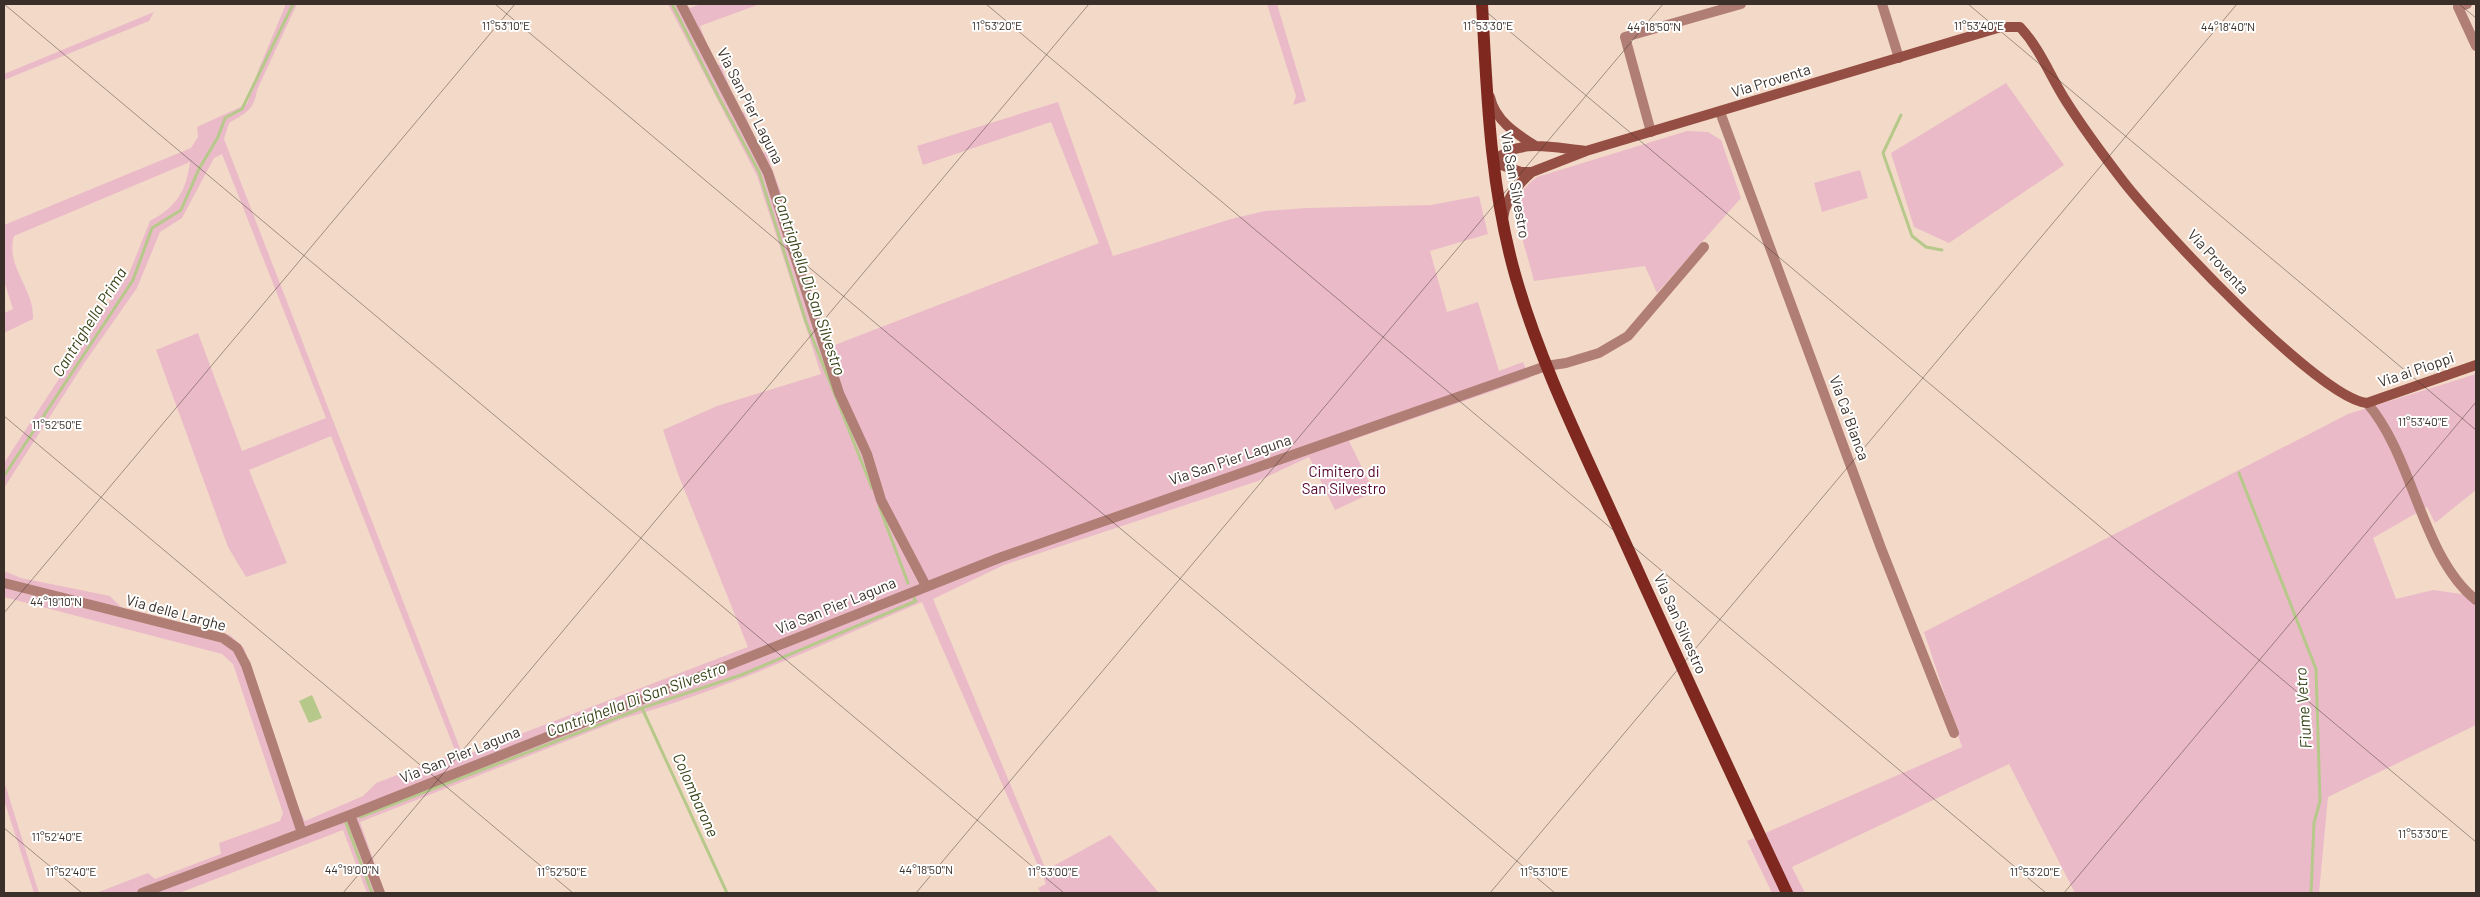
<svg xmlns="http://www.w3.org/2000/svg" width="2480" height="897" font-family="Barlow,sans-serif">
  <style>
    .green { fill: #eabac8 }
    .water { fill: #b7c88b }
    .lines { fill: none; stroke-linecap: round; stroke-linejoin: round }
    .stream { stroke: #b7c88b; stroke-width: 3 }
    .street { stroke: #b17e76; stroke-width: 10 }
    .secondary { stroke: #954e44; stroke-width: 10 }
    .primary { stroke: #7f281f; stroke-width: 12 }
    .ticks { fill: none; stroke: #3a3029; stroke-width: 1; stroke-opacity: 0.45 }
    .labels { text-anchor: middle; stroke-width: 4; stroke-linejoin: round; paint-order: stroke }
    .street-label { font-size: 15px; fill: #3a3029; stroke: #fff }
    .park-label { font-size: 15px; fill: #56062c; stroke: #fff }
    .water-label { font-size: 16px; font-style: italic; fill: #394317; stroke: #fff }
    .ticks-label { font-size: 12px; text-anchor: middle; fill: #3a3029; stroke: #fff; stroke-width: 4; stroke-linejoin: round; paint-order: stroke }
  </style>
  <rect width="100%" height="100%" fill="#f3dac8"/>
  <path class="green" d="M286 4H297L257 90C254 110 246 113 229 123L224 139 463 756 748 647 678 474 663 430 717 406 821 374 757 176 668 4H686L690 8 701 4H760L700 26 715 65H721L739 112H744L761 153 766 152 788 212 783 214 827 348 1099 243 1051 122 923 165 917 146 1058 102 1113 256 1231 219 1265 211 1307 208 1431 205 1479 196 1488 234 1430 251 1447 312 1478 302 1499 371 1523 362 1530 378 1349 441 1374 492 1335 510 1309 457 1258 481 1004 565 933 599 1046 870 1110 835 1159 893H1041L1038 888 1046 884 922 602C826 643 726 690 625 718L360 822 385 893H367L343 830 179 893H96L148 873 155 879 221 854 219 843 280 821 283 813 233 664 222 654 4 597V571L21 578 110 596 121 607 230 635 244 648 294 798 305 821 363 796 376 783 456 753 331 436 249 470 287 563 246 577 228 547 156 350 198 333 242 451 326 418 222 154 214 158 182 218 160 232 137 288 85 362 4 488V463L119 287 128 276 150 221C176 207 186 192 190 162L14 236C5 267 35 289 33 319L4 333V313L13 309 4 281V225L191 148 198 137 197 127 247 104 260 66Z
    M1267 4H1277L1306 101 1293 105 1296 96Z
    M154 12 149 21 4 80V74Z
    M2006 83 2064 165 1949 243 1914 227 1891 153Z
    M1687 131 1708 132 1721 140 1741 198 1657 293 1645 266 1534 281C1529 259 1515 223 1518 201 1520 191 1529 183 1537 177Z
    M1860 170 1868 198 1822 212 1814 183Z
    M2476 374V490L2435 523 2427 507 2373 538 2396 599 2433 590 2476 596V725L2328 797 2319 893H2075L2009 764 1792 867 1805 893H1772L1747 841 1962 747 1924 632 2348 414Z
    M4 781 39 893H34L4 800Z"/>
  <path class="water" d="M312 695 322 718 309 723 299 701Z"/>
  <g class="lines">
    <path class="stream" d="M672 4 718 96 759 172 806 322 872 488
      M1901 115 1883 153 1912 236 1926 247 1942 250
      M2239 473 2316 669 2320 801 2314 823 2311 893
      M4 476 133 280 152 228 181 210 199 169 218 137 225 118 242 109 293 4
      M879 506 908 583
      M642 708 727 893
      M360 817 642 708 741 675 916 601 914 598
      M346 823 372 893"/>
    <path class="street" d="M681 4 768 173 839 393 867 454 881 500 926 586
      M1882 4 1899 58
      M2467 4 2458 7 2476 46
      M1720 112 1881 548 1954 733
      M1651 132 1625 37 1741 4
      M2367 403C2414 457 2421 556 2476 600
      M4 583 223 638 237 648 246 665 302 833
      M350 815 380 893
      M142 893 350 815 999 558 1546 366 1566 363 1599 353 1628 336 1704 247"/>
    <path class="secondary" d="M1490 97C1495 120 1515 133 1534 145
      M1586 151C1553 148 1519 137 1493 162L1521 172H1532L1586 151 2001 27H2020C2041 50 2050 76 2066 101 2083 128 2103 155 2123 181 2157 225 2319 399 2367 403L2476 365
      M1503 219C1505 200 1518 184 1532 172"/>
    <path class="primary" d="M1482 4C1487 96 1490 188 1516 278 1541 365 1582 447 1619 529 1674 651 1730 772 1787 893"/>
  </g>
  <path class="ticks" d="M4 4 1064 893M495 4 1555 893M986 4 2046 893M1477 4 2476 842M1968 4 2476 430M2459 4 2476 18M4 416 573 893M4 613 515 4M4 828 82 893M343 893 1089 4M916 893 1663 4M1490 893 2237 4M2064 893 2476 402"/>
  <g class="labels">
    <g class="street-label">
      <text transform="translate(1771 81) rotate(-17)" y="5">Via Proventa</text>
      <text transform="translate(750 106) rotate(63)" y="5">Via San Pier Laguna</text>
      <text transform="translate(1515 185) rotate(80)" y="5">Via San Silvestro</text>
      <text transform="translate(2218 262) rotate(47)" y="5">Via Proventa</text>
      <text transform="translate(2416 370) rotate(-19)" y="5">Via ai Pioppi</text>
      <text transform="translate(1849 418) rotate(70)" y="5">Via Ca' Bianca</text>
      <text transform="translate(1230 460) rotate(-19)" y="5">Via San Pier Laguna</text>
      <text transform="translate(836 606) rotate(-22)" y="5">Via San Pier Laguna</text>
      <text transform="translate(176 613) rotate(15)" y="5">Via delle Larghe</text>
      <text transform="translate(1680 624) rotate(66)" y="5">Via San Silvestro</text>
      <text transform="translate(460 755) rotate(-22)" y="5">Via San Pier Laguna</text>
    </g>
    <g class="park-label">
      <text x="1344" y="477">Cimitero di<tspan x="1344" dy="17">San Silvestro</tspan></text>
    </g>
    <g class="water-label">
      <text transform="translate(810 285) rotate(71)" y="6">Cantrighella Di San Silvestro</text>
      <text transform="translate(89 322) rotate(-58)" y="6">Cantrighella Prima</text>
      <text transform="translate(636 699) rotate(-20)" y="6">Cantrighella Di San Silvestro</text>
      <text transform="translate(2303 708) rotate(-94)" y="6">Fiume Vetro</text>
      <text transform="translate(696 795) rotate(66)" y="6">Colombarone</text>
    </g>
  </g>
  <g class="ticks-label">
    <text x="1488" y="30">11°53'30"E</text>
    <text x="1979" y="30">11°53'40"E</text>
    <text x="506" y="30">11°53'10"E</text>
    <text x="997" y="30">11°53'20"E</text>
    <text x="1654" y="31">44°18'50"N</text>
    <text x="2228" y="31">44°18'40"N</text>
    <text x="2423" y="426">11°53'40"E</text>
    <text x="57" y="429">11°52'50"E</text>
    <text x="56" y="606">44°19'10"N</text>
    <text x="2423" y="838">11°53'30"E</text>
    <text x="57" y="841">11°52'40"E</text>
    <text x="352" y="874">44°19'00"N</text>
    <text x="926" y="874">44°18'50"N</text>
    <text x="71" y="876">11°52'40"E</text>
    <text x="562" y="876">11°52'50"E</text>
    <text x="1053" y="876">11°53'00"E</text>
    <text x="1544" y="876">11°53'10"E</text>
    <text x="2035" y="876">11°53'20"E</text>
  </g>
  <rect width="2480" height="897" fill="none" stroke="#3a3029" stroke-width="10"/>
</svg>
